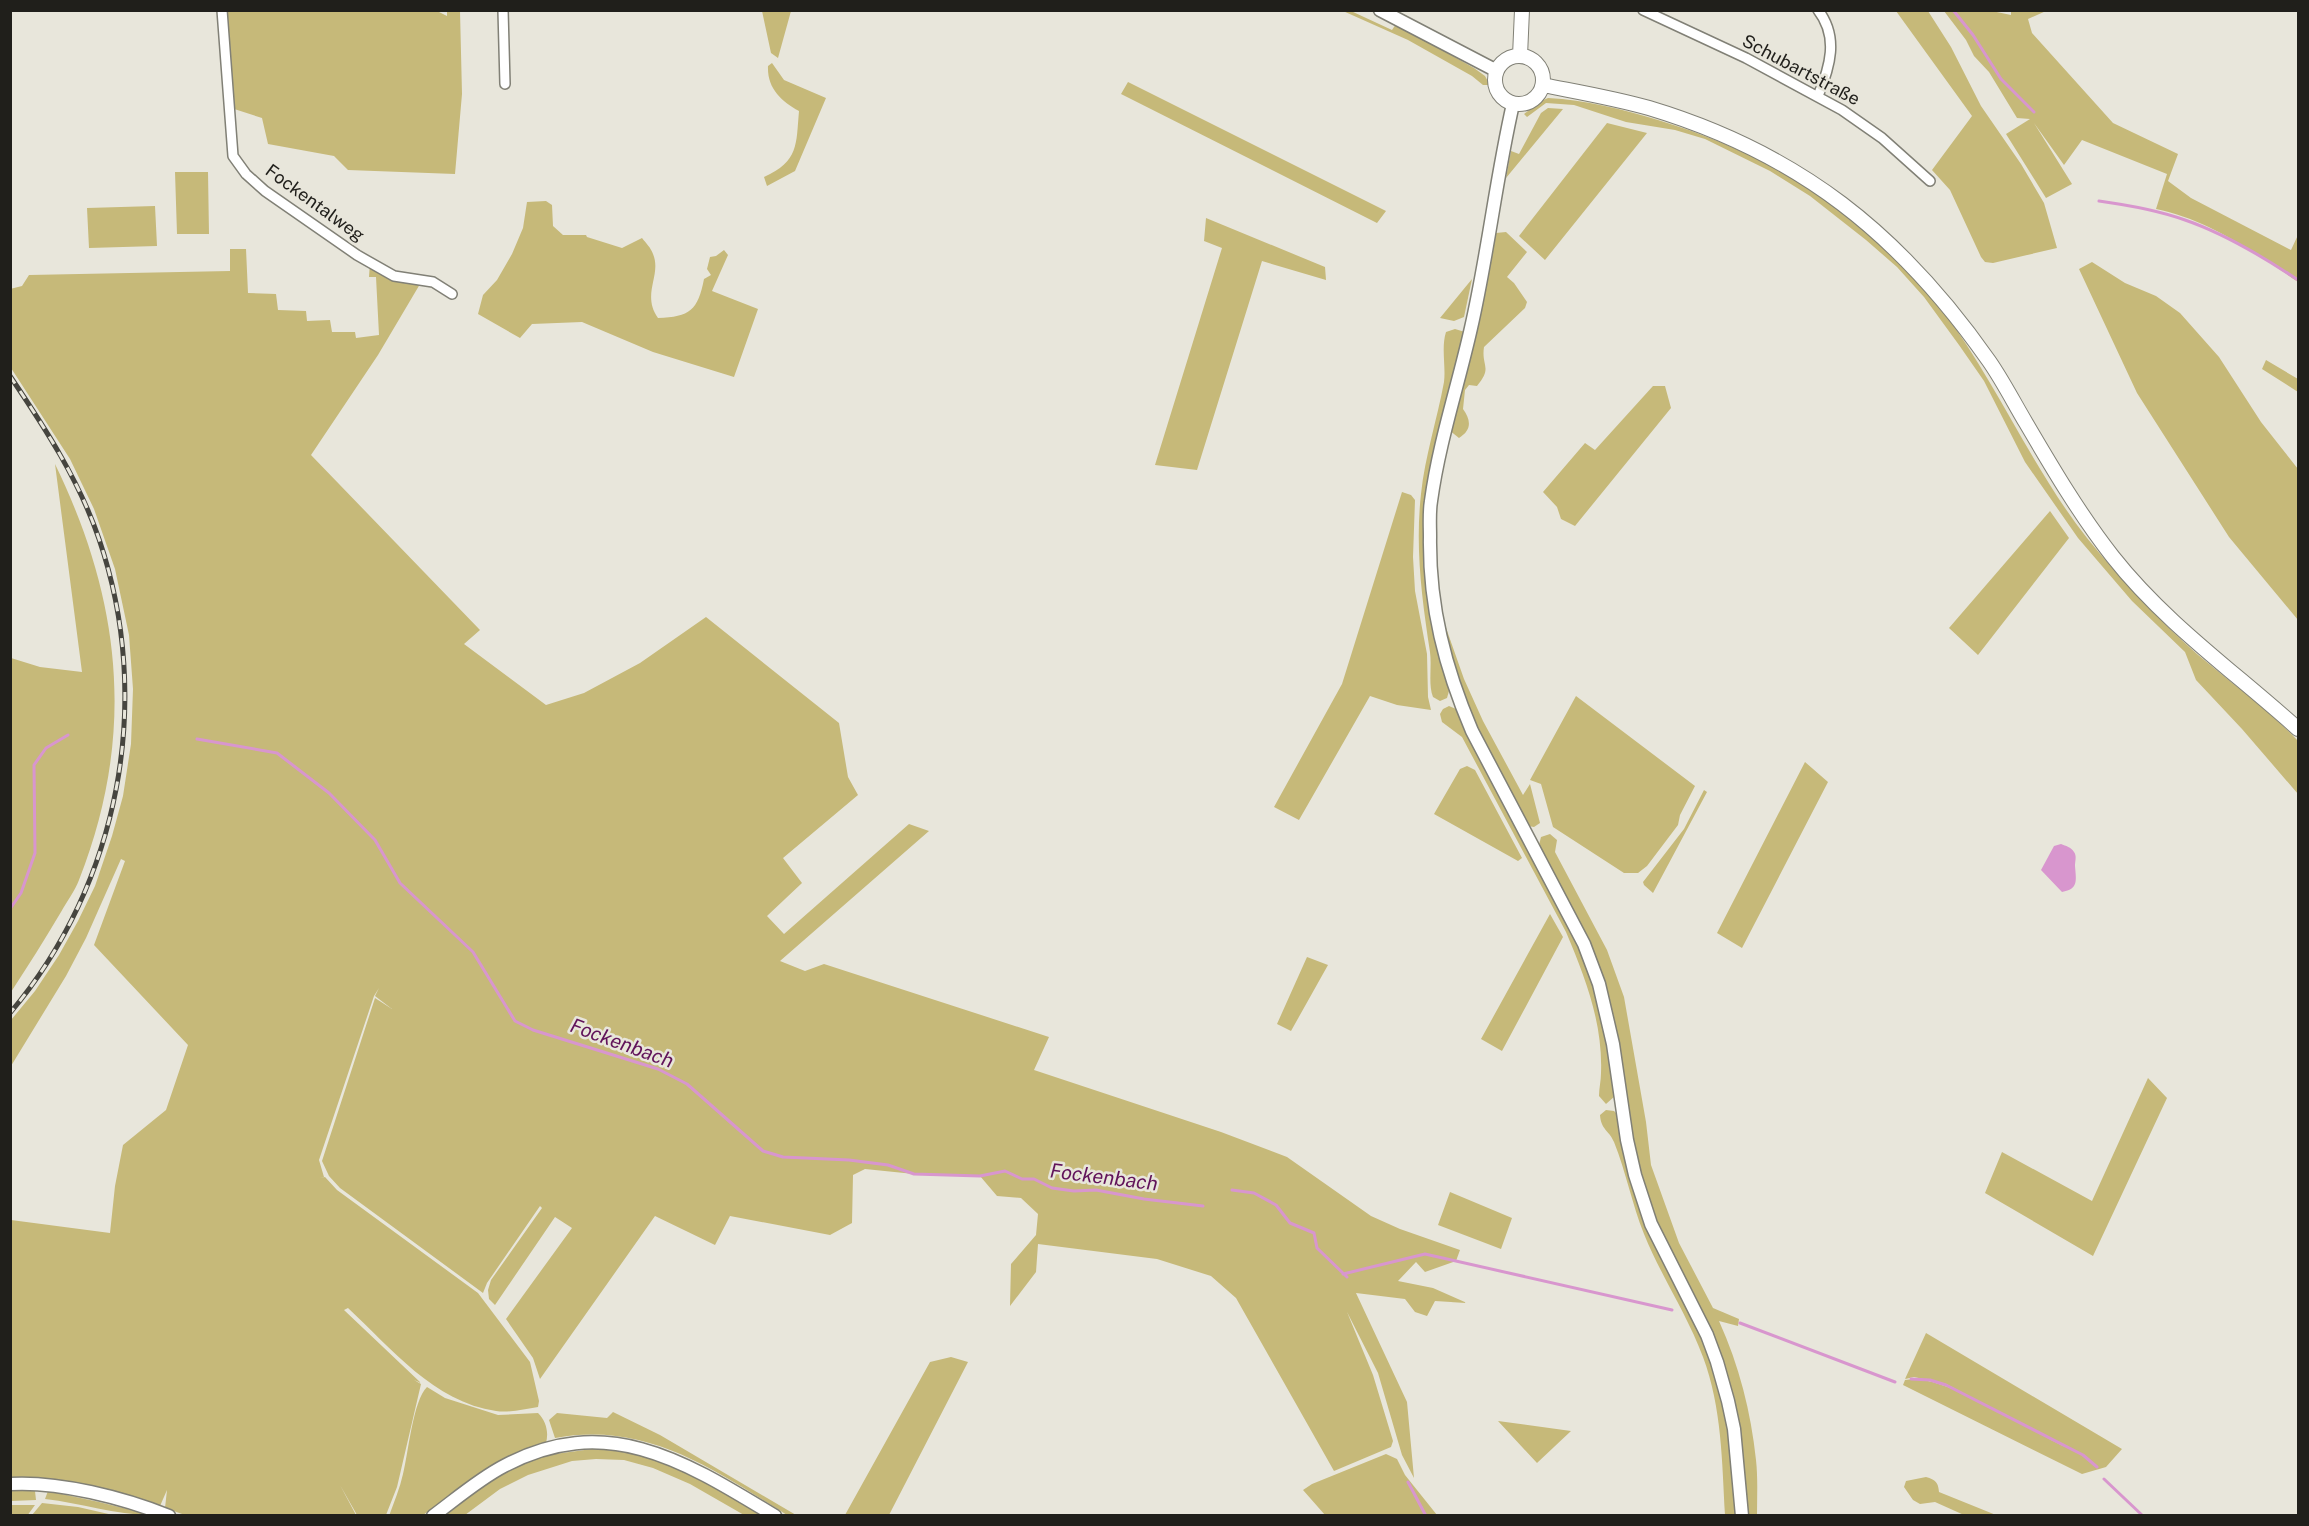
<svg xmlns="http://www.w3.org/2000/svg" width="2309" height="1526" font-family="'Public Sans',sans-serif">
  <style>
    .green { fill: #c6b979 }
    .water { fill: #d896ce }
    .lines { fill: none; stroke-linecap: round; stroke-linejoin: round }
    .stream { stroke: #d896ce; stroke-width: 3 }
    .minor-casing { stroke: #818076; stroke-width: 12 }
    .tertiary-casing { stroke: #818076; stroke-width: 15 }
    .secondary-casing { stroke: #818076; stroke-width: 16 }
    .minor { stroke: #fff; stroke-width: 9 }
    .tertiary { stroke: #fff; stroke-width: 12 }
    .secondary { stroke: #fff; stroke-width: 14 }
    .rail-casing { stroke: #46453f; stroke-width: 5 }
    .rail { stroke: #e8e6db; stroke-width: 3; stroke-dasharray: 9; stroke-linecap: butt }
    .labels { text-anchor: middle; stroke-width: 5; stroke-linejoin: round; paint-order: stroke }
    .street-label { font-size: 18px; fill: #201f1b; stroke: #e8e6db }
    .water-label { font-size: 20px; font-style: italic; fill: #61135a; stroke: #e8e6db }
  </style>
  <rect width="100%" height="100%" fill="#e8e6db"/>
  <path class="green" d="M435 10 447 16V11H460L462 94 455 174 348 170 334 156 268 144 262 118 228 107 222 11Z
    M762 11H791L778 58 771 53Z
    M1343 11H1351L1392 30 1396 24 1474 68 1485 76 1490 85H1483L1472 76 1408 40Z
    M1896 11H1928L1951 47 1981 106 2021 164 2044 203 2057 248 1993 263 1985 262 1981 257 1950 190 1932 170 1972 116Z
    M1944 11H1992L2011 15V11H2046L2028 19 2032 33 2113 123 2178 154 2168 181 2191 198 2291 250 2298 235V282C2256 253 2207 219 2156 209L2167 174 2082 140 2064 165 2034 123 2072 184 2046 198 2006 134 2030 119 2017 118 1989 72 1974 56 1966 40Z
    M772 63 784 80 826 98 795 171 767 186 764 177C799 161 796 145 799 111 781 101 767 88 768 66Z
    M1128 82 1386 211 1377 223 1121 94Z
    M1548 98C1586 100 1622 109 1658 120 1757 150 1840 198 1910 274 1920 285 1932 296 1941 308 1996 381 2031 467 2087 538 2120 579 2158 619 2197 654 2231 683 2268 709 2298 741V794L2242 729 2196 680 2185 652 2132 601 2078 538 2025 462 1984 381 1959 345 1924 297 1897 267 1866 240 1810 196 1770 171 1705 139 1675 130 1626 122 1574 105 1546 103 1527 117 1524 114 1541 101Z
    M1548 108 1563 109 1506 178 1511 151 1519 154 1541 113Z
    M1607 123 1647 133 1545 260 1519 236Z
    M175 172H208L209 234H177Z
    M546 201 552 205 553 226 563 235H586L587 237 622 248 642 238C646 243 651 248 653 254 662 275 641 294 658 318 690 317 698 310 704 279L711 275 707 269 710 257 716 256 724 250 728 255 712 291 758 309 734 377 653 352 582 322 532 324 520 338 478 314 483 295 497 280 512 254 523 228 527 202Z
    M155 206 157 246 89 248 87 208Z
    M1206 218 1325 267 1326 280 1262 261 1197 470 1155 465 1222 248 1204 241Z
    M1506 232 1527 252 1507 277 1514 283 1527 302 1525 308 1484 347C1481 366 1493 367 1477 386L1469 385 1465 390 1463 409C1471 420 1472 430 1459 438L1449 430 1477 330 1496 233Z
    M230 249H246L248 293 276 294 278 310 306 311 307 321 330 320 332 332H355L356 338 379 335 376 277H369L370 262 382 270 423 279 378 355 311 455 480 630 464 644 546 705 584 693 640 663 706 617 839 723 848 777 858 795 783 858 802 883 767 916 784 934 909 824 929 831 780 961 805 971 824 964 1049 1037 1034 1070 1221 1132 1287 1157 1371 1216 1400 1229 1460 1250 1456 1261 1425 1272 1416 1262 1398 1281 1433 1288 1467 1303 1435 1301 1427 1316 1415 1312 1405 1299 1356 1293 1407 1402 1414 1478 1402 1455 1378 1373 1347 1312 1373 1375 1393 1441 1391 1447 1334 1471 1236 1298 1211 1276 1157 1259 1038 1244 1036 1272 1010 1306 1011 1264 1036 1235 1038 1214 1021 1198 997 1196 980 1176 914 1174 865 1169 853 1175 852 1223 830 1235 730 1216 715 1245 655 1216 540 1379 533 1358 506 1319 572 1228 555 1217 495 1305 489 1299 488 1290 491 1280 542 1208 540 1206 487 1283 483 1293 340 1188 329 1176 322 1161 375 998 392 1009 375 996 379 988 374 996 319 1160 324 1177 320 1178 325 1177 337 1190 478 1293 530 1362 539 1401 538 1407C525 1409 509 1413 496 1411 434 1402 391 1348 348 1308L344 1310 421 1383 414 1380 421 1384 397 1487 386 1515H357L340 1485 356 1515H185L165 1508 167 1490 160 1506 11 1479V1220L110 1233 115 1186 123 1145 166 1110 188 1045 94 945 125 861 121 859 86 938 66 976 11 1066V1020L35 991 59 955 78 921 95 886 112 836 123 796 131 744 133 689 129 635 115 569 94 509 70 459 11 368 10 289 22 286 29 275 230 271Z
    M2092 262 2125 283 2156 296 2180 313 2219 357 2261 422 2298 469V620L2229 537 2137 393 2079 269Z
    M1472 279 1464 317 1454 321 1440 318Z
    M1455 329 1465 332 1432 460 1425 512 1427 595 1439 658 1449 691 1447 698 1440 701 1433 697C1428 684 1432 667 1430 652 1422 599 1415 548 1421 494 1425 456 1437 420 1444 382 1446 366 1441 348 1446 332Z
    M2266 360 2298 379V392L2262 369Z
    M1653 386H1665L1671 408 1575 526 1561 519 1557 507 1543 492 1585 443 1595 450Z
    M55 464C122 602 136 735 79 880 75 891 67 901 61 912 45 939 28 966 11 992V658L40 667 82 672Z
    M1402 492 1411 495 1415 500 1413 557 1415 591 1427 654 1428 697 1431 710 1397 705 1370 696 1299 820 1274 807 1342 684Z
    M2050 511 2069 538 1978 655 1949 628Z
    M1445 625 1464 679 1483 721 1523 795 1530 784 1540 823 1534 827 1528 826 1473 719 1461 692 1443 629Z
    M1576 696 1695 786 1680 815 1678 825 1647 866 1638 873H1624L1553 827 1541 784 1530 780Z
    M1449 706 1456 709 1575 935 1594 983 1608 1043 1615 1096 1606 1104 1599 1096C1599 1088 1601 1081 1601 1073 1603 1023 1585 977 1566 932L1462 737 1442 722 1440 714 1443 709Z
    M1805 762 1828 782 1742 948 1717 933Z
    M1467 766 1475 770 1522 858 1518 861 1434 814 1460 769Z
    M1704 790 1707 792 1653 893 1644 885 1643 882 1684 829Z
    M1550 834 1557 840 1555 852 1607 950 1624 997 1646 1122 1651 1165 1679 1243 1713 1308 1739 1319 1738 1326 1719 1321C1739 1365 1751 1412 1756 1460 1758 1478 1757 1497 1757 1515H1746L1739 1424 1650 1204C1643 1182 1636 1160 1632 1138 1622 1090 1622 1041 1608 994 1592 942 1565 893 1539 845L1541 837Z
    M1550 914 1563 937 1502 1051 1481 1039Z
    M1307 957 1328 965 1291 1031 1277 1024Z
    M2148 1078 2167 1098 2093 1256 1985 1193 2002 1152 2092 1201Z
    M1606 1110 1614 1111 1617 1114 1622 1142 1711 1360 1725 1401 1729 1429 1736 1515H1725C1722 1462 1722 1408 1703 1357 1687 1314 1661 1276 1644 1234 1632 1204 1626 1172 1614 1142 1609 1130 1601 1130 1600 1115Z
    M1450 1192 1512 1218 1501 1249 1438 1225Z
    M1926 1333 2122 1449 2106 1467 2082 1474 1903 1385 1905 1380C1947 1372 2033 1435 2075 1451L1946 1384 1914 1377 1905 1379Z
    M951 1357 968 1362 889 1515H845L930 1362Z
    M427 1387 445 1398 498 1415 538 1413C546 1421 549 1432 546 1443L501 1461 423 1515 389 1516C394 1502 400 1488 403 1474 408 1455 413 1400 427 1387Z
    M613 1412 660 1435 796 1515H787C713 1469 646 1421 555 1438L549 1420 557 1413 607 1418Z
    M1498 1421 1571 1431 1537 1463Z
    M592 1449C656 1450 711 1483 764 1515H744L690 1484 653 1468 624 1460 596 1459 572 1461 528 1475 500 1489 465 1515 445 1516C478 1490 513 1462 555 1454 567 1452 580 1451 592 1449Z
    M1386 1454 1397 1459 1405 1475 1437 1515H1325L1303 1490 1312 1484Z
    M1926 1477C1936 1480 1938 1482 1939 1492L1996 1515H1964L1935 1502 1920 1504 1913 1500 1904 1487 1906 1481Z
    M11 1490 35 1491 36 1500 11 1501Z
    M48 1491 99 1502 151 1515C115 1515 81 1503 45 1499Z
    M42 1503 78 1507 113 1515H32Z
    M10 1505H35L27 1516 11 1515Z"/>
  <path class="water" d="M2061 844C2066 846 2071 847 2074 852 2077 856 2075 861 2075 866 2076 880 2079 889 2062 892L2041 870 2054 846Z"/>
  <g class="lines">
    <path class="stream" d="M1953 10 1973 35 2001 79 2034 112
      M2099 201C2128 205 2157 210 2185 220 2223 233 2265 258 2298 280
      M197 739 277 753 329 793 375 840 400 883 473 952 515 1021 533 1030 658 1069 687 1084 763 1151 783 1157 849 1160 888 1165 914 1174 980 1176 1005 1171 1022 1179H1034L1052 1188 1074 1191 1096 1190 1144 1199 1203 1206
      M10 909 21 893 35 853 34 765 46 748 68 735
      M1232 1190 1254 1193 1276 1205 1290 1223 1314 1233 1317 1248 1347 1277
      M1343 1274 1425 1254 1672 1310
      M1740 1323 1895 1382
      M1911 1379 1930 1380 1946 1385 2083 1455 2097 1467
      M2104 1479 2143 1516
      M1408 1482 1426 1516"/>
    <defs>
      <path id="minor" d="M222 10 233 156 246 174 265 191 357 255 394 276 433 282 452 294
        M503 10 505 84
        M1643 10 1746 58 1842 110 1882 138 1930 181
        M1818 10C1839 37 1830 67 1818 96"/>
      <path id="tertiary" d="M1380 10 1497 71
        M1513 104C1496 178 1488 254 1471 328 1458 386 1439 442 1431 501 1429 513 1430 525 1430 537 1429 606 1445 668 1472 731L1584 944 1599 984 1613 1044 1627 1140 1635 1175 1651 1224 1707 1335 1717 1362 1728 1401 1734 1429 1742 1516
        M10 1484C59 1481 124 1498 169 1516
        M433 1516C456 1499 479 1479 504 1466 607 1411 686 1462 775 1516"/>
      <path id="secondary" d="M1520 56 1522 10
        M1495 80a24 24 0 1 1 48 0a24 24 0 1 1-48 0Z
        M1543 85C1578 92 1614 98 1649 108 1799 153 1900 234 1989 361 2003 381 2014 403 2026 423 2053 469 2080 515 2113 557 2165 623 2236 673 2298 729"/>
    </defs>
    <use href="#minor" class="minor-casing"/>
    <use href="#tertiary" class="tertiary-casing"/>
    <use href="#secondary" class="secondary-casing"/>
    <use href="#minor" class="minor"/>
    <use href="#tertiary" class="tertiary"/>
    <use href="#secondary" class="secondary"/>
    <defs>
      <path id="rail" d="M10 376C45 428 79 480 99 539 154 700 120 883 10 1013"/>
    </defs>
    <use href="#rail" class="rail-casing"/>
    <use href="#rail" class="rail"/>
  </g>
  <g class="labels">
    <g class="street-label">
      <text transform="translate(1801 70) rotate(28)" y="6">Schubartstraße</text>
      <text transform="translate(315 203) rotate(36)" y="6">Fockentalweg</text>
    </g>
    <g class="water-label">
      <text transform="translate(622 1043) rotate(20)" y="7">Fockenbach</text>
      <text transform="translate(1104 1177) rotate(7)" y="7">Fockenbach</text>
    </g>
  </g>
  <rect width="2309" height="1526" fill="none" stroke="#201f1b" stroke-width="24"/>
</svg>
